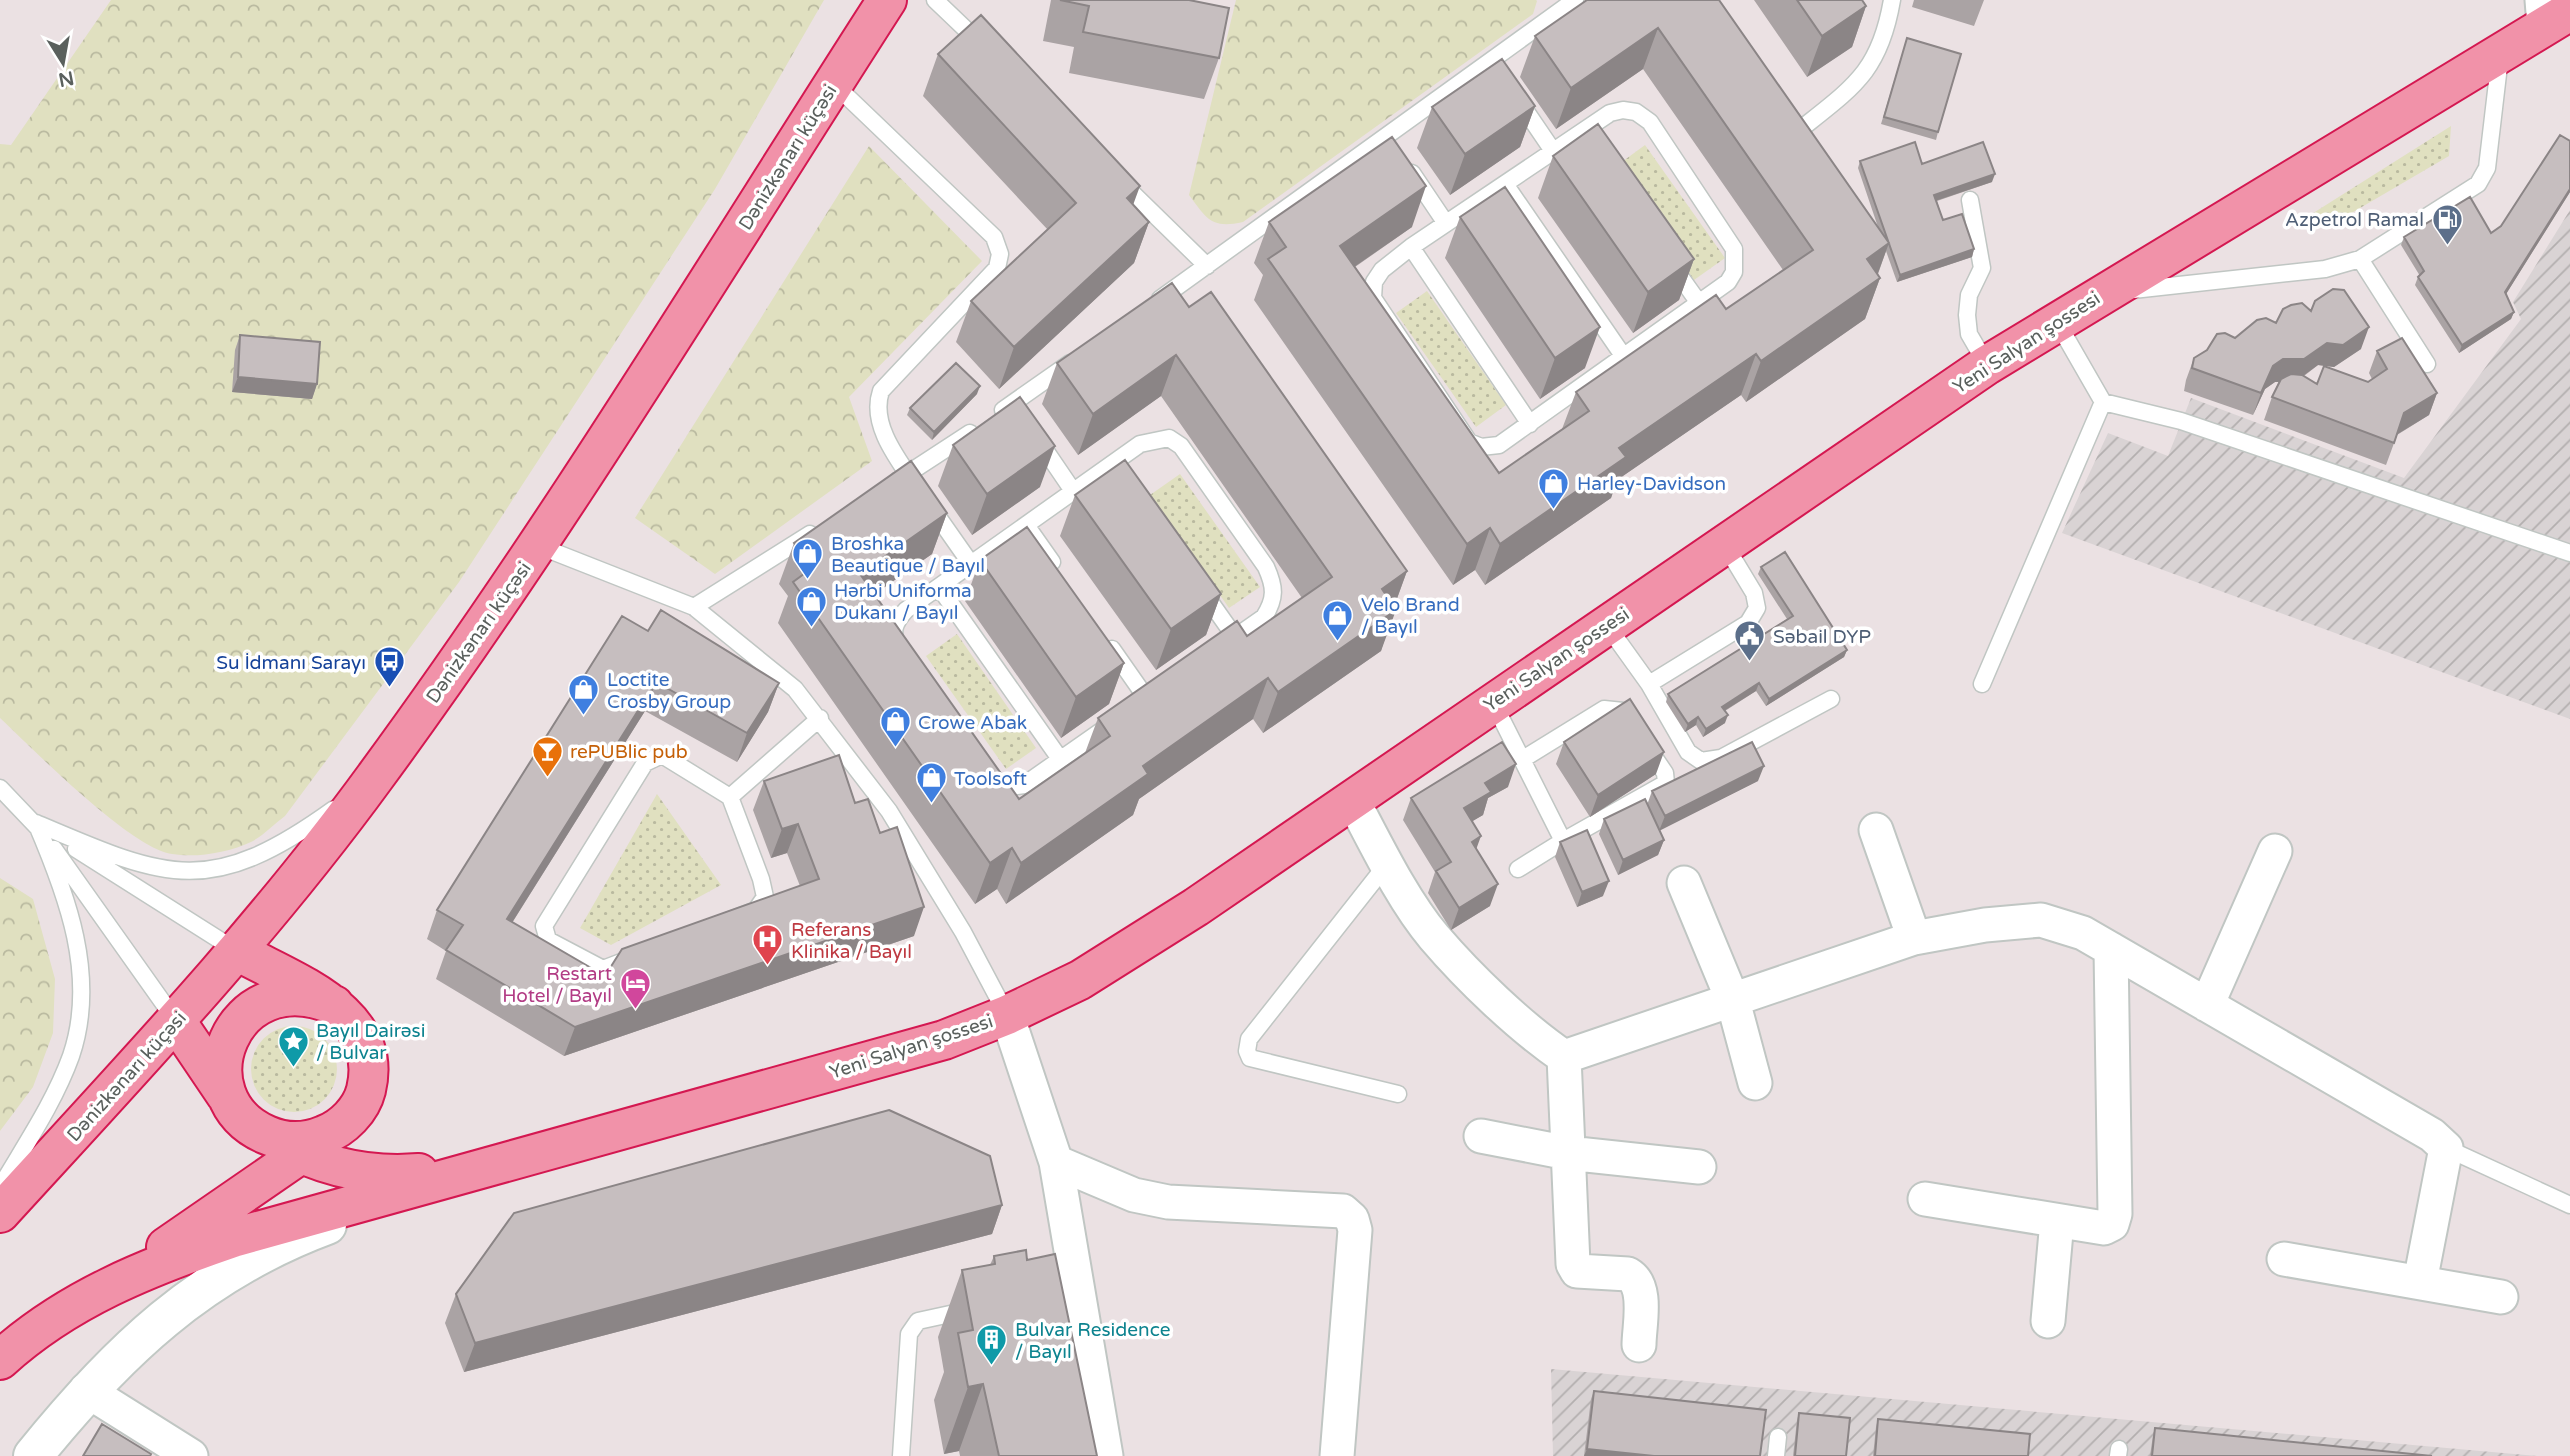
<svg xmlns="http://www.w3.org/2000/svg" width="2570" height="1456" font-family="'Varela Round',sans-serif">
  <style>
    .industrial { fill: url(#industrial-furrows) }
    .grass { fill: url(#grass-dots) }
    .forest { fill: url(#forest-crowns) }
    .lines { fill: none; stroke-linecap: round; stroke-linejoin: round }
    .lane-casing { stroke: #c0c6c3; stroke-width: 19 }
    .street-casing { stroke: #c0c6c3; stroke-width: 37 }
    .secondary-casing { stroke: #c1c8c4; stroke-width: 42 }
    .highway-casing { stroke: #d41851; stroke-width: 42 }
    .lane { stroke: #fff; stroke-width: 16 }
    .street { stroke: #fff; stroke-width: 33 }
    .secondary { stroke: #fff; stroke-width: 38 }
    .highway { stroke: #f192a9; stroke-width: 38 }
    .wall { fill: #aaa3a4 }
    .shaded-wall { fill: #8b8586 }
    .building { fill: #c6bebf; stroke: #8b8586; stroke-width: 2 }
    .labels { text-anchor: middle; stroke-width: 7; stroke-linejoin: round; paint-order: stroke }
    .street-label { font-size: 19px; fill: #5a605d; stroke: #fff }
    .service-label { font-size: 19px; fill: #4e5e75; stroke: #fff; text-anchor: end }
    .shop-label { font-size: 19px; fill: #366cbe; stroke: #fff; text-anchor: start }
    .transit-label { font-size: 19px; fill: #164399; stroke: #fff; text-anchor: end }
    .food-label { font-size: 19px; fill: #c56008; stroke: #fff; text-anchor: start }
    .health-label { font-size: 19px; fill: #be3a42; stroke: #fff; text-anchor: start }
    .hotel-label { font-size: 19px; fill: #b23c85; stroke: #fff; text-anchor: end }
    .culture-label { font-size: 19px; fill: #0d838f; stroke: #fff; text-anchor: start }
  </style>
  <defs>
    <pattern id="industrial-furrows" width="10" height="10" patternUnits="userSpaceOnUse" patternTransform="scale(1.75)"><rect width="10" height="10" fill="#d9d3d4"/><path d="M-1 1l2-2M0 10L10 0M9 11l2-2" fill="none" stroke="#b3afaf"/></pattern>
    <pattern id="grass-dots" width="8" height="8" patternUnits="userSpaceOnUse" patternTransform="scale(1.75)"><rect width="8" height="8" fill="#e0e0c0"/><path d="M2 2h.1M6 6h.1" fill="none" stroke="#b9b99f" stroke-width="1.8" stroke-linecap="round"/></pattern>
    <pattern id="forest-crowns" width="20" height="18" patternUnits="userSpaceOnUse" patternTransform="scale(1.75)"><rect width="20" height="18" fill="#e0e0c0"/><path d="M2 6a3 3 0 1 1 6 0M12 15a3 3 0 1 1 6 0" fill="none" stroke="#b9b99f"/></pattern>
  </defs>
  <rect width="100%" height="100%" fill="#ebe1e3"/>
  <path class="industrial" d="M2570 210V719L2062 533 2108 433 2168 456 2191 398 2404 478 2521 319 2513 302Z
    M1551 1369 2537 1456H1553Z"/>
  <path class="grass" d="M2451 126 2449 156 2331 225 2299 222Z
    M1645 145 1725 258 1694 280 1615 167Z
    M1427 291 1506 405 1476 427 1396 313Z
    M1180 474 1260 587 1229 608 1150 495Z
    M957 634 1036 748 1006 769 926 656Z
    M657 794 721 885 611 945 580 928Z
    M251 1069a43 43 0 1 1 86 0a43 43 0 1 1-86 0Z"/>
  <path class="forest" d="M111 0H824L715 189 459 582 285 816C274 824 263 836 251 842 227 853 197 858 172 854 130 848 33 749 0 718V144L11 145Z
    M1236 0H1536L1537 1 1533 14 1243 222C1211 229 1207 219 1189 195Z
    M869 146 982 261 849 397 872 461 715 574 635 518Z
    M0 878 33 899 55 979 53 1033 33 1087 0 1131Z"/>
  <g class="lines">
    <defs>
      <path id="lane" d="M935 0 979 42
        M833 83 994 237 1000 254 997 268 881 391C870 423 896 457 914 483
        M1519 101 1553 151
        M1623 110 1636 112 1650 122 1734 249V272L1728 282 1499 445 1481 447 1469 442 1373 298 1374 282 1382 270 1411 247 1610 113Z
        M1802 128C1855 86 1880 70 1892 0
        M1412 173 1445 222
        M1122 183 1207 266
        M1505 184 1624 357
        M1970 200 1982 268 1969 295 1967 315 1969 334 1987 365
        M1411 247 1530 424
        M2360 259 2427 364
        M1674 268 1699 303
        M2133 290 2325 269 2360 259 2478 184 2487 168 2500 57
        M1160 299 1575 0
        M2057 322 2103 402 2181 421 2570 553
        M1003 410 1070 363
        M1169 438 1181 446 1266 567C1275 587 1276 598 1264 617L1024 785 1004 788 991 783 898 651C892 632 892 625 906 610L1140 444Z
        M1039 441 1073 491
        M898 480 970 433
        M931 507 971 564
        M1026 525 1052 562
        M539 546 694 607 795 689 889 811 963 932 1007 1015
        M939 587 1060 759
        M1204 593 1235 637
        M694 607 810 534
        M1606 624 1649 684 1688 752 1701 761 1721 758 1831 699
        M1112 649 1147 699
        M1649 684 1748 623 1757 608 1754 593 1725 545
        M1982 684 2103 402
        M1494 704 1563 841 1518 869
        M662 755 730 797 761 879 765 897 756 910 603 969 548 940 544 926 645 763Z
        M1523 759 1604 709 1623 711 1630 721
        M0 788 41 831
        M730 797 820 718
        M36 823C167 879 209 899 334 809
        M1563 841 1666 783 1665 773 1648 748
        M54 849 176 1021
        M76 849 237 951
        M1387 864 1249 1039 1247 1051 1250 1058 1398 1094
        M2446 1148 2570 1205
        M0 1188C25 1145 54 1103 71 1056 98 977 67 895 36 823
        M901 1456 909 1334 918 1321 964 1311
        M1776 1456 1778 1437
        M2118 1456 2119 1449"/>
      <path id="street" d="M2542 0 2544 25
        M1352 799C1376 844 1402 899 1434 937 1469 978 1520 1027 1564 1057L1914 938 1985 925 2041 920 2083 933 2432 1135 2446 1148 2420 1282
        M1876 830 1914 938
        M1684 883 1733 1001 1755 1083
        M2207 1005 2275 851
        M1007 1015 1056 1162 1106 1456
        M1564 1057 1573 1264 1577 1271 1628 1274C1649 1286 1639 1325 1639 1345
        M1481 1136 1568 1153 1699 1167
        M1056 1162 1134 1195 1168 1202 1343 1211 1352 1219 1355 1230 1337 1456
        M1925 1199 2104 1228 2112 1224 2115 1214 2111 949
        M2284 1259 2501 1297
        M2048 1321 2057 1221
        M86 1390 191 1456"/>
      <path id="secondary" d="M33 1456C116 1353 200 1272 327 1225"/>
      <path id="highway" d="M237 951C292 982 385 1011 366 1090 361 1110 343 1128 324 1135 305 1143 285 1143 267 1135 180 1098 230 961 334 1005
        M176 1021 226 1095
        M282 1144C325 1168 370 1177 419 1173
        M0 1213C129 1072 262 932 375 777 559 527 719 261 887 0
        M166 1247 324 1138
        M0 1360C67 1299 148 1267 233 1238L944 1040 1007 1015 1080 980 1196 907 1987 365 2570 11"/>
    </defs>
    <use href="#lane" class="lane-casing"/>
    <use href="#street" class="street-casing"/>
    <use href="#secondary" class="secondary-casing"/>
    <use href="#highway" class="highway-casing"/>
    <use href="#lane" class="lane"/>
    <use href="#street" class="street"/>
    <use href="#secondary" class="secondary"/>
    <use href="#highway" class="highway"/>
  </g>
  <path class="wall" d="M1051 0H1189L1219 58 1204 99 1069 73 1074 47 1043 41Z
    M1719 0 1878 227 1858 168 1860 161 1922 164 1992 182 1937 201 1943 220 1974 249 1972 257 1897 282 1886 251 1878 274 1880 278 1865 319 1746 402 1741 395 1617 480 1611 498 1485 585 1475 570 1453 585 1254 300 1263 275 1254 263 1269 222 1412 227 1355 267 1499 473 1562 429 1576 392 1726 309 1783 270 1643 69 1556 129 1520 77 1535 36Z
    M1754 0H1862L1866 6 1852 47 1807 77Z
    M1914 0H1984L1974 26 1912 7Z
    M1907 38 1938 132 1936 140 1881 124Z
    M938 54 1133 205 1149 222 1134 263 999 389 956 342 971 301 1048 230 923 96Z
    M1535 106 1520 147 1450 195 1417 148 1432 107Z
    M2570 141V192L2506 294 2514 312 2511 319 2459 353 2415 285 2418 277 2420 276 2401 245 2404 237 2491 233 2501 226Z
    M1553 156 1694 259 1679 300 1633 333 1538 198Z
    M1460 217 1585 368 1540 399 1445 258Z
    M1189 307 1407 571 1394 607 1381 651 1263 733 1253 719 1139 799 1133 815 1006 904 997 889 975 904 778 623 788 596 779 584 794 543 947 513 932 554 874 594 1019 799 1085 753 1098 718 1247 636 1302 598 1161 396 1078 455 1042 404 1057 363Z
    M2276 323 2361 349 2334 367 2318 365 2304 376 2317 384 2368 382 2372 379 2369 373 2377 351 2437 393 2429 415 2397 435 2386 465 2264 420 2272 397 2279 382H2275L2265 389 2253 415 2184 391 2186 380 2194 358 2235 338Z
    M240 335 317 384 312 399 232 392 235 350Z
    M977 394 932 440 907 415 910 408Z
    M953 445 1040 487 972 535 938 486Z
    M1075 495 1221 594 1206 635 1156 670 1060 536Z
    M980 560 1124 663 1109 704 1061 738 965 601Z
    M1761 567 1847 650 1844 657 1766 706 1756 691 1725 711V723L1703 737 1696 725 1685 732 1666 702 1668 694 1787 619 1758 574Z
    M648 631 779 683 768 712 737 762 645 711 512 923 605 976 800 886 787 853 771 858 753 810 764 781 855 803 914 936 564 1056 436 979 446 951 427 939 437 910Z
    M1564 742 1656 774 1590 817 1556 764Z
    M1758 781 1659 830 1664 840 1658 855 1618 875 1599 834 1604 819 1647 805 1652 791Z
    M1508 787 1488 798 1483 815 1472 821 1476 849 1490 906 1451 930 1428 893 1435 872 1403 820 1411 798Z
    M1560 842 1603 896 1577 907 1555 857Z
    M1002 1205 992 1234 464 1372 445 1323 456 1294Z
    M994 1256 1027 1260 1097 1456H960L959 1451 944 1454 934 1400 944 1372 938 1337 962 1270 990 1265Z
    M1594 1391 1760 1456H1584L1591 1399Z
    M1799 1413 1846 1456H1793L1797 1420Z
    M1878 1419 2028 1456H1873L1876 1427Z
    M2155 1428 2432 1456H2150L2153 1435Z"/>
  <path class="shaded-wall" d="M1866 6 1852 47 1807 77 1822 36Z
    M1658 28 1643 69 1556 129 1571 88Z
    M1535 106 1520 147 1450 195 1465 154Z
    M1995 174 1992 182 1932 202 1934 195Z
    M1140 186 1125 227 1127 198Z
    M1426 186 1412 227 1325 287 1340 246Z
    M2570 189V192L2503 299 2505 292Z
    M1149 222 1134 263 999 389 1014 347Z
    M1889 243 1875 281 1880 278 1865 319 1746 402 1761 361 1867 259Z
    M1974 249 1972 257 1897 282 1900 275Z
    M1694 259 1679 300 1633 333 1648 292Z
    M2514 312 2511 319 2459 353 2462 345Z
    M1600 327 1585 368 1540 399 1555 358Z
    M2369 327 2361 349 2334 367 2318 365 2296 381 2275 382 2265 389 2253 415 2261 393 2273 366 2283 359Z
    M1756 354 1741 395 1617 480 1611 498 1485 585 1500 544 1619 448Z
    M1176 355 1161 396 1078 455 1093 414Z
    M238 377 317 384 312 399 232 392Z
    M980 386 977 394 932 440 934 432Z
    M2437 393 2429 415 2396 435 2404 413Z
    M1055 446 1040 487 972 535 987 494Z
    M947 513 932 554 845 615 860 574Z
    M1490 528 1475 570 1453 585 1467 544Z
    M1407 571 1392 612 1396 610 1381 651 1263 733 1278 692 1382 589Z
    M1221 594 1206 635 1156 670 1171 629Z
    M1847 650 1844 657 1766 706 1769 699Z
    M1124 663 1109 704 1061 738 1076 697Z
    M1268 678 1253 719 1139 799 1133 815 1006 904 1021 863 1143 766Z
    M656 682 645 711 496 948 507 919Z
    M779 683 768 712 737 762 747 733Z
    M1759 683 1756 691 1719 714 1722 707Z
    M1728 715 1725 723 1703 737 1706 729Z
    M1698 717 1696 725 1685 732 1688 724Z
    M1664 752 1656 774 1590 817 1598 795Z
    M1516 764 1508 787 1488 798 1483 815 1456 831 1464 808 1485 783Z
    M1764 766 1758 781 1659 831 1665 816Z
    M798 824 787 853 771 858 782 829Z
    M1481 836 1473 858 1472 842Z
    M1664 840 1658 855 1618 875 1623 860Z
    M1012 848 997 889 975 904 990 863Z
    M1609 881 1603 896 1577 907 1582 892Z
    M1498 884 1490 906 1451 930 1459 908Z
    M924 907 914 936 564 1056 575 1027Z
    M1002 1205 992 1234 464 1372 475 1343Z
    M983 1384 959 1451 944 1454 968 1387Z
    M1587 1449 1654 1456H1584Z"/>
  <path class="building" d="M1060 0H1189L1229 8 1219 58 1083 32 1089 6Z
    M1587 0H1719L1889 243 1867 259 1880 278 1761 361 1756 354 1619 448 1626 457 1500 544 1490 528 1467 544 1268 259 1286 247 1269 222 1392 137 1426 186 1340 246 1499 473 1589 411 1576 392 1716 295 1726 309 1813 250 1658 28 1571 88 1535 36Z
    M1797 0H1862L1866 6 1822 36Z
    M981 15 1140 186 1127 198 1149 222 1014 347 971 301 1076 203 938 54Z
    M1907 38 1961 54 1938 132 1884 117Z
    M1502 59 1535 106 1465 154 1432 107Z
    M1598 124 1694 259 1648 292 1553 156Z
    M2560 135 2570 141V189L2505 292 2514 312 2462 345 2418 277 2424 271 2404 237 2470 197 2491 233 2501 226Z
    M1915 142 1922 164 1983 142 1995 174 1934 195 1943 220 1962 214 1974 249 1900 275 1860 161Z
    M1505 187 1600 327 1555 358 1460 217Z
    M1172 283 1189 307 1211 292 1407 571 1382 589 1396 610 1278 692 1268 678 1143 766 1148 774 1021 863 1012 848 990 863 793 582 812 568 794 543 911 461 947 513 860 574 1019 799 1110 736 1098 718 1237 621 1247 636 1332 577 1176 355 1093 414 1057 363Z
    M2333 289 2344 290 2369 327 2343 345 2327 343 2304 359H2283L2273 366 2261 393 2192 368 2194 358 2207 350 2217 334 2225 333 2235 338 2257 320 2266 318 2276 323 2283 309 2291 305 2302 303 2311 311 2315 301Z
    M240 335 320 342 317 384 238 377Z
    M2402 338 2437 393 2404 413 2394 443 2272 397 2281 379 2291 374 2302 375 2317 384 2324 366 2368 382 2387 369 2377 351Z
    M956 363 980 386 934 432 910 408Z
    M1020 397 1055 446 987 494 953 445Z
    M1125 460 1221 594 1171 629 1075 495Z
    M1027 527 1124 663 1076 697 980 560Z
    M1785 552 1847 650 1769 699 1759 683 1722 707 1728 715 1706 729 1698 717 1688 724 1668 694 1793 616 1761 567Z
    M661 610 779 683 747 733 656 682 507 919 605 976 622 949 819 879 798 824 782 829 764 781 839 755 855 803 868 799 880 833 897 827 924 907 575 1027 446 950 463 925 437 910 622 616 648 631Z
    M1630 699 1664 752 1598 795 1564 742Z
    M1502 742 1516 764 1485 783 1491 792 1464 808 1481 836 1472 842 1498 884 1459 908 1436 871 1451 862 1411 798Z
    M1752 742 1764 766 1665 816 1652 791Z
    M1645 799 1664 840 1623 860 1604 819Z
    M1587 830 1609 881 1582 892 1560 842Z
    M889 1110 990 1156 1002 1205 475 1343 456 1294 514 1213Z
    M1026 1250 1027 1260 1055 1254 1097 1456H999L983 1384 968 1387 958 1333 973 1330 962 1270 995 1264 994 1256Z
    M1594 1391 1766 1410 1760 1456H1654L1587 1449Z
    M1799 1413 1850 1418 1846 1456H1795Z
    M1878 1419 2030 1434 2028 1456H1875Z
    M102 1424 151 1454 150 1456H83Z
    M2155 1428 2432 1456H2152Z"/>
  <defs>
    <symbol id="fuel-pin" viewBox="-11 -11 22 30"><path d="M0 17L-7.5 6A9.5 9.5 0 1 1 7.5 6Z" fill="#5c6f8a" stroke="#fff"/><path d="M-5.5-6h7V0h2V4h1.3V-2.5L3-4.5l.8-.8L6-3V5H2.5V1h-1V6h-7ZM-4.2-4.7v3.2H.2V-4.7Z" fill="#fff"/></symbol>
    <symbol id="shop-pin" viewBox="-11 -11 22 30"><path d="M0 17L-7.5 6A9.5 9.5 0 1 1 7.5 6Z" fill="#3f7fe0" stroke="#fff"/><path d="M-5-2.5h2.3a2.7 3.5 0 0 1 5.4 0H5L5.5 6h-11ZM-1.5-2.5h3a1.5 2.3 0 0 0-3 0Z" fill="#fff"/></symbol>
    <symbol id="civic-pin" viewBox="-11 -11 22 30"><path d="M0 17L-7.5 6A9.5 9.5 0 1 1 7.5 6Z" fill="#5c6f8a" stroke="#fff"/><path d="M-.6-6.5H3V-4.5H.6V-3L4-1V1h2V6H-6V1h2V-1L-.6-3ZM-1.2 2.5V6h2.4V2.5Z" fill="#fff"/></symbol>
    <symbol id="bus-pin" viewBox="-11 -11 22 30"><path d="M0 17L-7.5 6A9.5 9.5 0 1 1 7.5 6Z" fill="#1a4fb4" stroke="#fff"/><path d="M-5-6H5V4H4V6H2V4H-2V6H-4V4H-5ZM-3.5-4V0h7V-4ZM-3.5 1.2v1.5H-2V1.2ZM2 1.2v1.5H3.5V1.2Z" fill="#fff"/></symbol>
    <symbol id="bar-pin" viewBox="-11 -11 22 30"><path d="M0 17L-7.5 6A9.5 9.5 0 1 1 7.5 6Z" fill="#e8710a" stroke="#fff"/><path d="M-6-5H6L.8 .8V4.5H3.5V6h-7V4.5H-.8V.8Z" fill="#fff"/></symbol>
    <symbol id="hospital-pin" viewBox="-11 -11 22 30"><path d="M0 17L-7.5 6A9.5 9.5 0 1 1 7.5 6Z" fill="#e0444e" stroke="#fff"/><path d="M-5-5h3v3.5h4V-5h3V5h-3V1.5h-4V5h-3Z" fill="#fff"/></symbol>
    <symbol id="hotel-pin" viewBox="-11 -11 22 30"><path d="M0 17L-7.5 6A9.5 9.5 0 1 1 7.5 6Z" fill="#d1479c" stroke="#fff"/><path d="M-6-4.5h1.5V1H6V5H4.5V3h-9V5H-6ZM-4 0a1.8 1.8 0 1 1 3.6 0ZM.5 0V-2.5h3Q6-2.5 6 0Z" fill="#fff"/></symbol>
    <symbol id="sight-pin" viewBox="-11 -11 22 30"><path d="M0 17L-7.5 6A9.5 9.5 0 1 1 7.5 6Z" fill="#0f9aa8" stroke="#fff"/><path d="M0-6L1.8-2.2L6-1.7L2.9 1.2L3.7 5.4L0 3.3L-3.7 5.4L-2.9 1.2L-6-1.7L-1.8-2.2Z" fill="#fff"/></symbol>
    <symbol id="building-pin" viewBox="-11 -11 22 30"><path d="M0 17L-7.5 6A9.5 9.5 0 1 1 7.5 6Z" fill="#0f9aa8" stroke="#fff"/><path d="M-4-6H4V6H1V3H-1V6H-4ZM-2.5-4.3h1.7v1.8h-1.7ZM.8-4.3h1.7v1.8H.8ZM-2.5-1h1.7V.8h-1.7ZM.8-1h1.7V.8H.8Z" fill="#fff"/></symbol>
  </defs>
  <g fill-rule="evenodd">
    <use href="#fuel-pin" x="2430" y="202" width="35" height="47"/>
    <use href="#shop-pin" x="1536" y="466" width="35" height="47"/>
    <use href="#shop-pin" x="790" y="536" width="35" height="47"/>
    <use href="#shop-pin" x="794" y="584" width="35" height="47"/>
    <use href="#shop-pin" x="1320" y="598" width="35" height="47"/>
    <use href="#civic-pin" x="1732" y="618" width="35" height="47"/>
    <use href="#bus-pin" x="372" y="644" width="35" height="47"/>
    <use href="#shop-pin" x="566" y="672" width="35" height="47"/>
    <use href="#shop-pin" x="878" y="704" width="35" height="47"/>
    <use href="#bar-pin" x="530" y="734" width="35" height="47"/>
    <use href="#shop-pin" x="914" y="760" width="35" height="47"/>
    <use href="#hospital-pin" x="750" y="922" width="35" height="47"/>
    <use href="#hotel-pin" x="618" y="966" width="35" height="47"/>
    <use href="#sight-pin" x="276" y="1024" width="35" height="47"/>
    <use href="#building-pin" x="974" y="1322" width="35" height="47"/>
  </g>
  <g class="labels">
    <g class="street-label">
      <text transform="translate(787 157) rotate(-58)" y="7">Dənizkənarı küçəsi</text>
      <text transform="translate(2026 342) rotate(-33)" y="7">Yeni Salyan şossesi</text>
      <text transform="translate(478 632) rotate(-55)" y="7">Dənizkənarı küçəsi</text>
      <text transform="translate(1556 659) rotate(-34)" y="7">Yeni Salyan şossesi</text>
      <text transform="translate(911 1046) rotate(-18)" y="7">Yeni Salyan şossesi</text>
      <text transform="translate(126 1076) rotate(-48)" y="7">Dənizkənarı küçəsi</text>
    </g>
    <g class="service-label">
      <text x="2424" y="226">Azpetrol Ramal</text>
      <text x="1773" y="643" text-anchor="start">Səbail DYP</text>
    </g>
    <g class="shop-label">
      <text x="1577" y="490">Harley-Davidson</text>
      <text x="831" y="550">Broshka<tspan x="831" dy="22">Beautique / Bayıl</tspan></text>
      <text x="834" y="597">Hərbi Uniforma<tspan x="834" dy="22">Dukanı / Bayıl</tspan></text>
      <text x="1361" y="611">Velo Brand<tspan x="1361" dy="22">/ Bayıl</tspan></text>
      <text x="607" y="686">Loctite<tspan x="607" dy="22">Crosby Group</tspan></text>
      <text x="918" y="729">Crowe Abak</text>
      <text x="954" y="785">Toolsoft</text>
    </g>
    <g class="transit-label">
      <text x="366" y="669">Su İdmanı Sarayı</text>
    </g>
    <g class="food-label">
      <text x="570" y="758">rePUBlic pub</text>
    </g>
    <g class="health-label">
      <text x="791" y="936">Referans<tspan x="791" dy="22">Klinika / Bayıl</tspan></text>
    </g>
    <g class="hotel-label">
      <text x="612" y="980">Restart<tspan x="612" dy="22">Hotel / Bayıl</tspan></text>
    </g>
    <g class="culture-label">
      <text x="316" y="1037">Bayıl Dairəsi<tspan x="316" dy="22">/ Bulvar</tspan></text>
      <text x="1015" y="1336">Bulvar Residence<tspan x="1015" dy="22">/ Bayıl</tspan></text>
    </g>
  </g>
  <g transform="translate(63 63) rotate(169)" stroke="#ffffff" stroke-width="5" paint-order="stroke">
  <path d="M0-5L12 26L0 18L-12 26Z" fill="#5a605d"/>
  <text y="-10" font-size="19" font-weight="bold" text-anchor="middle" fill="#5a605d">N</text>
  </g>
</svg>
